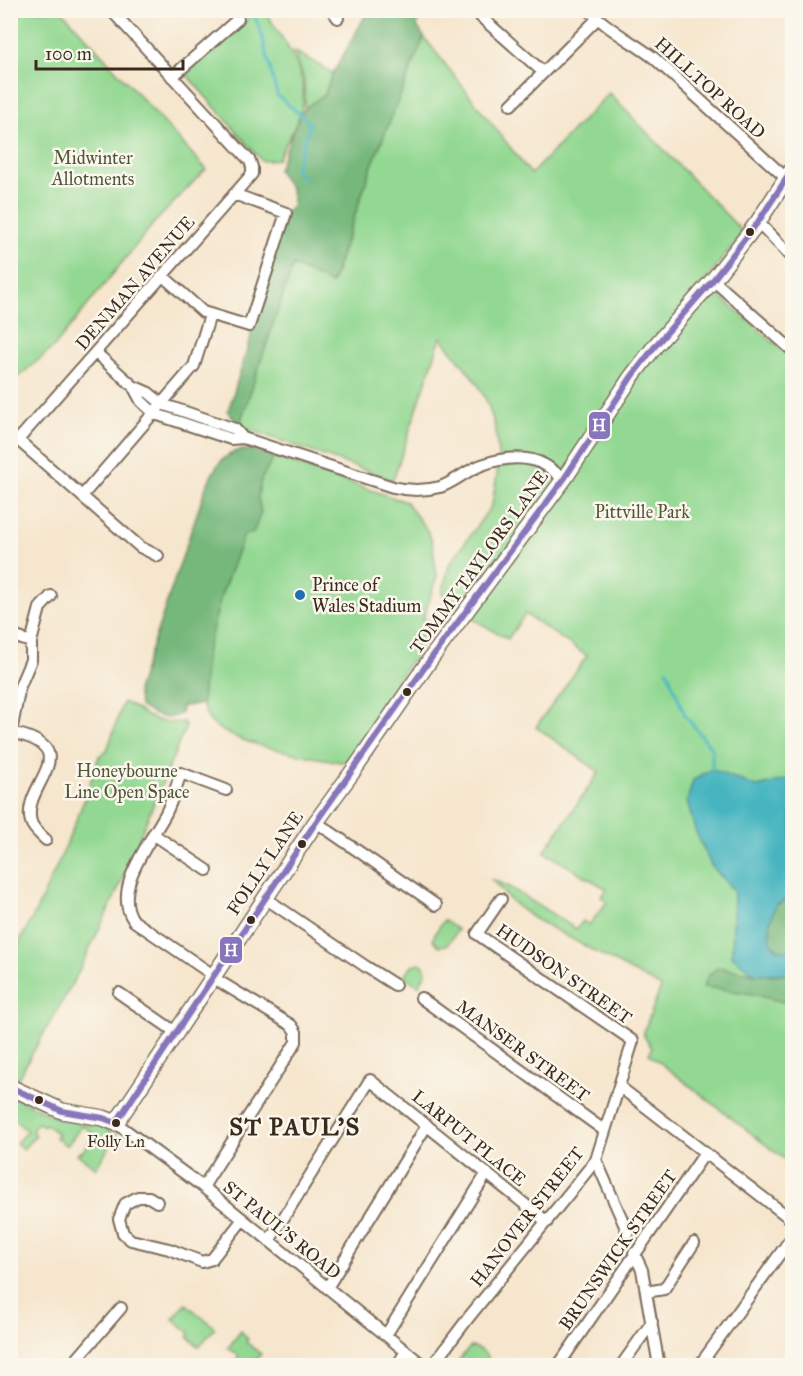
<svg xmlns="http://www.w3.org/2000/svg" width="803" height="1376" font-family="'IM FELL Great Primer',serif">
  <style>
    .green { fill: #93d892; stroke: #678158; stroke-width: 1.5 }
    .forest { fill: #76b87c; stroke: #58714d; stroke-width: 1.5 }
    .water { fill: #46b5c0; stroke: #40706f; stroke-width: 1.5 }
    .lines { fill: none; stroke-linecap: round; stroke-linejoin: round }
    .stream { stroke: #46b5c0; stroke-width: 3 }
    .street-casing { stroke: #7c6c5c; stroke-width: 14 }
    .secondary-casing { stroke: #7c6c5c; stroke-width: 18 }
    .street { stroke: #fff; stroke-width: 10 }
    .secondary { stroke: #fff; stroke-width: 15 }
    .bus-1-casing { stroke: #fbf7ec; stroke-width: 10 }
    .bus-1 { stroke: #8876bd; stroke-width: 6 }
    .bus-dot { fill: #3b2a1e; stroke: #fbf7ec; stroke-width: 2 }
    .poi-dot { fill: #1f6fb2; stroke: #fbf7ec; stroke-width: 2 }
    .labels { text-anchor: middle; stroke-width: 5; stroke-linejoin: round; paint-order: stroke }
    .bus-label { font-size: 16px; fill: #3b2a1e; stroke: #fbf7ec }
    .street-label { font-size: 18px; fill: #3b2a1e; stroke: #fbf7ec }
    .park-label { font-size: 18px; fill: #51563b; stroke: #fbf7ec }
    .poi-label { font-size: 18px; fill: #3b2a1e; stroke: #fbf7ec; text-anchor: start }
    .district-label { font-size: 24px; font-weight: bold; letter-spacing: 1.5px; fill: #3b2a1e; stroke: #fbf7ec }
    .line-badge { stroke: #fbf7ec; stroke-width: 2 }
    .badge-label { font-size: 16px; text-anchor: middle; font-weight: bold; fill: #fff }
  </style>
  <rect width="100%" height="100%" fill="#fbf7ec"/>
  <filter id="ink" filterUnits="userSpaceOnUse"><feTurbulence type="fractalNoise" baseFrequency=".0167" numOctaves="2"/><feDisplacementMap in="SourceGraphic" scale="12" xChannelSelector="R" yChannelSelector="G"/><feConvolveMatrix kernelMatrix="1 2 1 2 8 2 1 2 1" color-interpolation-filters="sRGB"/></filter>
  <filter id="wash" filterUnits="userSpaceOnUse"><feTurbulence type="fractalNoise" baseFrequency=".008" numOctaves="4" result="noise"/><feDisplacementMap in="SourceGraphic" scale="24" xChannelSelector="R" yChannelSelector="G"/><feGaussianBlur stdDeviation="1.35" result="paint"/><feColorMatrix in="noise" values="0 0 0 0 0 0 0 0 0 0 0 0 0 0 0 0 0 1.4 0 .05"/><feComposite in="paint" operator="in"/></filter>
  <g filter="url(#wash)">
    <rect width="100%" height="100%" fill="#f6e6ce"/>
    <path class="green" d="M11 10 62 11 206 169 154 223 54 347 11 383Z
      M244 11H267L266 13C283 40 310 72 302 107 298 126 285 141 278 159L262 161 186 74 248 19Z
      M424 37 531 174 609 93 743 232 704 283 792 358V1165L649 1054 652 1048 644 1036V1031L661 987 533 918 511 901 491 879 511 888 576 929 583 921 589 925 607 902 601 897 607 889 544 852 599 772 536 727 587 656 525 614 508 639 469 617 442 594 449 565 492 505 499 462 495 427 488 404 477 383 441 337 393 480 239 426 293 265 332 284 370 170Z
      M294 51 333 73 325 94 305 108 304 80Z
      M240 450H254L406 502 427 530 432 541 437 576 423 619 427 620 414 662 410 661 388 695 392 698 354 755 346 761 340 762C307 755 232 746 210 721 206 716 204 710 202 704L182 706 181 713 169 718 150 712 140 706 137 691 206 488C214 470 220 456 240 450Z
      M123 702C134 706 139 712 149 717 159 722 172 723 183 722L186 726 116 894 76 977 17 1080 11 1086V958L37 909 65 848 87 793 99 756 107 751Z
      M444 920 458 930 447 945 439 946 433 940 435 933Z
      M420 963 424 966 426 972 419 986 404 976 412 965Z
      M11 1095 60 1120 99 1125 117 1135 96 1168 77 1154 79 1151 82 1152 95 1135 82 1125 67 1146 55 1137 58 1134 45 1124 43 1126 38 1122 32 1131 36 1135 23 1149 16 1143 27 1131 11 1117Z
      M186 1304 215 1328 199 1347 188 1337 190 1333 173 1319Z
      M241 1331 248 1339 246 1342 261 1354 252 1365H244L237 1361 238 1355 228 1348Z
      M470 1347C480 1347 490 1355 489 1365H455Z"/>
    <path class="forest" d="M368 11H420L417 26 424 37 370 170 331 284 293 265 239 426 228 411 251 337 249 326 286 213 293 205 291 190 278 170 298 119 305 108 325 94 332 75Z
      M240 450H254L274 457 261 480 258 496 261 513 253 533 244 535 222 593 206 654 202 704 182 706 181 713C168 722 151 715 140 706L137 691 206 487C214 470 220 456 240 450Z
      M789 898H792V951L779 950 770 942V922L776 905Z
      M718 967C741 971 769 979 792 972V1004L747 993 703 987 708 976Z"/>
    <path class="water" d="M712 769 757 787 785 780H792V898H789L776 905 770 922V942L779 950 792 951V972L787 974H755L732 956 734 891 711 865 695 830 687 801 693 780Z"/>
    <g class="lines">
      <path class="stream" d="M252 10 261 32 277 95 310 123 295 170 305 179
        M667 670 685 715 712 749V769"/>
    </g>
  </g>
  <g filter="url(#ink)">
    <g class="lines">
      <defs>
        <path id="street" d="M111 10 250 161 252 167V174L18 440 140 547 158 556
          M332 10 338 18
          M477 10 481 17 543 72
          M589 10C608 30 633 42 654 58L787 179
          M172 77 238 19
          M511 105 597 19
          M758 222 792 257
          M163 276 203 312 249 326 286 213 234 194
          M713 280 792 350
          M96 353 133 386 149 393 162 404 235 429 243 438
          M133 386 141 401 155 414 231 439 243 438 393 487C409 491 424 491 440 487 452 483 461 475 473 469 492 459 524 453 545 465 552 469 558 475 564 479
          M82 496 194 366 210 315
          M10 635 31 642
          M10 732C90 749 20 785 31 822 33 829 40 834 46 840
          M11 732 20 686 31 660V642L40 608 51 596
          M316 822 436 905
          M153 834 207 870
          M265 898 365 966 395 985
          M213 975 134 921C110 890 152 840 166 813 172 801 176 787 181 773L226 790
          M119 993 177 1033
          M421 998 605 1131
          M620 1087 792 1220
          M116 1123 203 1187 424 1366
          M596 1160 628 1233
          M203 1187 296 1042V1032L291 1025 212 977
          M157 1202 149 1197H138L125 1204 119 1219 123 1233 131 1240 169 1249 202 1262 212 1259 243 1219
          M269 1241 370 1080 547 1222
          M634 1253 642 1270 659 1366
          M327 1288 427 1125
          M646 1292 664 1289 694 1243
          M386 1335 487 1173
          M71 1366 121 1308
          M397 1366 406 1351
          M432 1366 469 1317 596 1160 633 1041 477 934 501 899
          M558 1366 705 1153
          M621 1366 652 1322
          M699 1366 792 1237"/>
        <path id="secondary" d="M10 1087 62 1111 103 1118 116 1123 316 822 356 767 432 657 564 479 632 376 656 345 713 280 758 222 792 170"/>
      </defs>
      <use href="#street" class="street-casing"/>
      <use href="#secondary" class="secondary-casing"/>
      <use href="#street" class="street"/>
      <use href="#secondary" class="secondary"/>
      <defs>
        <path id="bus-1" d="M10 1087 62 1111 103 1118 116 1123 316 822 432 657 564 479 632 376 656 345 713 280 758 222 792 170"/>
      </defs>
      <use href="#bus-1" class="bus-1-casing"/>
      <use href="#bus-1" class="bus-1"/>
    </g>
  </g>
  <g class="bus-dot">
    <circle cx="750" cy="232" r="5"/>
    <circle cx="407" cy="692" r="5"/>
    <circle cx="302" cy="844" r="5"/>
    <circle cx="251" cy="920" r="5"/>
    <circle cx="39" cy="1100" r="5"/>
    <circle cx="116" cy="1123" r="5"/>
  </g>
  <circle class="poi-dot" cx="300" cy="595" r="6"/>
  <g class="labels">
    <g class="bus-label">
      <text x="116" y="1147">Folly Ln</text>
    </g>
    <g class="street-label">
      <text transform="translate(710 88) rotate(42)" y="6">HILLTOP ROAD</text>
      <text transform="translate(135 283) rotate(-49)" y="6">DENMAN AVENUE</text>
      <text transform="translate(479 562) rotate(-54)" y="6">TOMMY TAYLORS LANE</text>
      <text transform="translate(265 863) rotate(-56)" y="6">FOLLY LANE</text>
      <text transform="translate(564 974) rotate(35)" y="6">HUDSON STREET</text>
      <text transform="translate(523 1051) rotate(36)" y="6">MANSER STREET</text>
      <text transform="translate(469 1138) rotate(39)" y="6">LARPUT PLACE</text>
      <text transform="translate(527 1217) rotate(-52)" y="6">HANOVER STREET</text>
      <text transform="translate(282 1230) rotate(39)" y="6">ST PAUL'S ROAD</text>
      <text transform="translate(618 1250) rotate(-55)" y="6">BRUNSWICK STREET</text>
    </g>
    <g class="park-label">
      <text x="93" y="164">Midwinter<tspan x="93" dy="21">Allotments</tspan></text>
      <text x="642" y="518">Pittville Park</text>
      <text x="127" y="777">Honeybourne<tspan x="127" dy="21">Line Open Space</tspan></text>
    </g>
    <g class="poi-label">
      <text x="312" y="591">Prince of<tspan x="312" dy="21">Wales Stadium</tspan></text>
    </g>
    <g class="district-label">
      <text x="295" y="1135">ST PAUL’S</text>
    </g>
  </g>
  <g class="line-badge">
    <rect x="588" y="411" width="23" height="29" rx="6" fill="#8876bd"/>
    <rect x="219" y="936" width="24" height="28" rx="6" fill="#8876bd"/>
  </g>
  <g class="badge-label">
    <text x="599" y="431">H</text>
    <text x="231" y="956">H</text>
  </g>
  <rect width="803" height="1376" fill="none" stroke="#fbf7ec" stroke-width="36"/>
  <path d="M36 60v9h147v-9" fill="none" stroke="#3b2a1e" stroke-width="3"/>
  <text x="45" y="60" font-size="18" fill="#3b2a1e" stroke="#fbf7ec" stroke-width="4.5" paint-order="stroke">100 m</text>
</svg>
